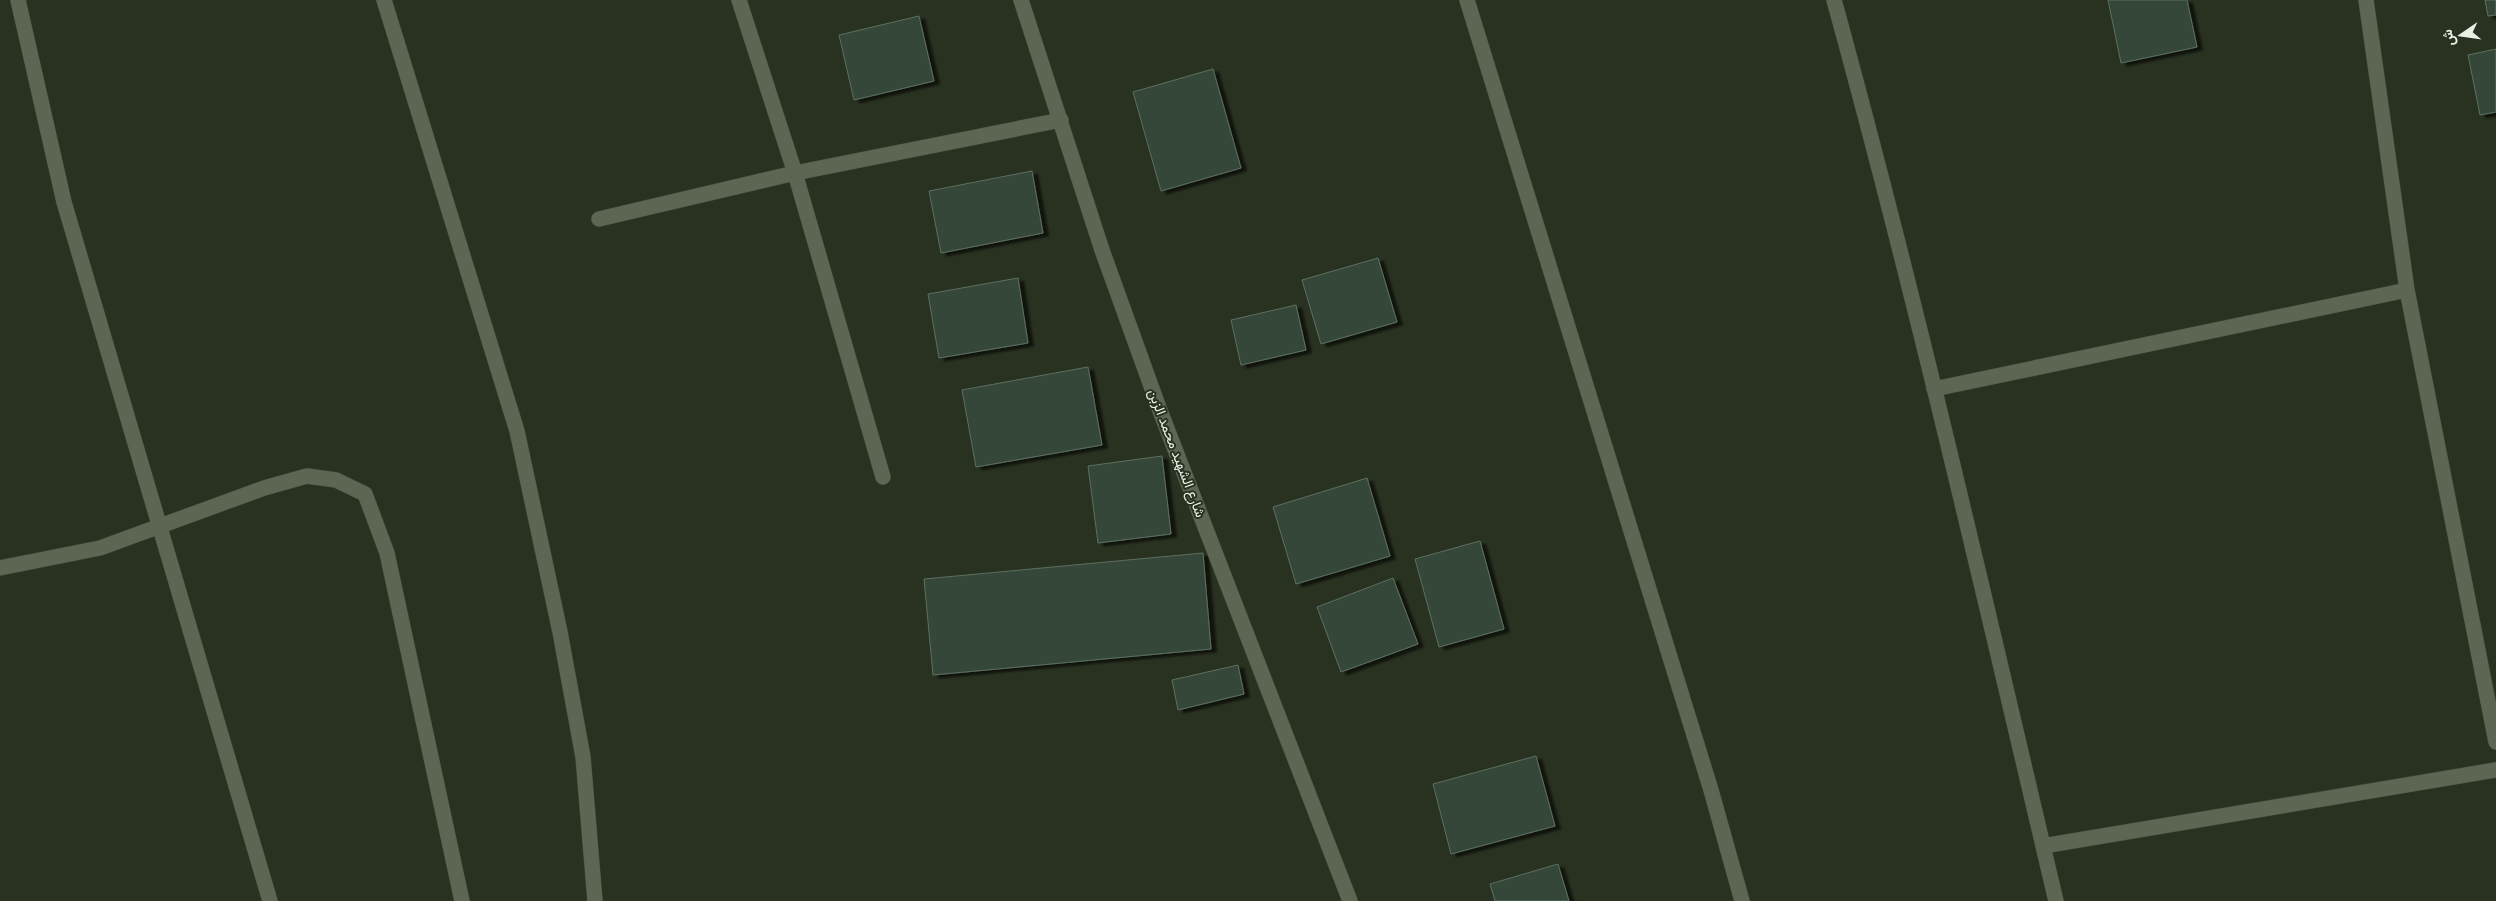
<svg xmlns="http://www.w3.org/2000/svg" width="2496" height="901" font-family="Figtree,Vazirmatn,sans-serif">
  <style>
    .building { fill: #344638; stroke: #5d7061; filter: url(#shadow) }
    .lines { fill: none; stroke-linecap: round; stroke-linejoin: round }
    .minor-casing { stroke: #464c3e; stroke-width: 16 }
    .minor { stroke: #5d6653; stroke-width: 15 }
    .labels { text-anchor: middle; stroke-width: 4; stroke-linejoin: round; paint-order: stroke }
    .street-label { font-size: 14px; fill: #e9efe4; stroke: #293120 }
  </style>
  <defs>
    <filter id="shadow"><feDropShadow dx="5.5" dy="3" stdDeviation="1" flood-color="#0009"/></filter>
  </defs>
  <rect width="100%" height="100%" fill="#293120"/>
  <path class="building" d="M2108 0H2187L2197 47 2121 63Z
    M2485 0H2496V15L2488 16Z
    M919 16 934 81 854 100 839 35Z
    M2496 49V112L2480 115 2468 55Z
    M1213 69 1241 168 1161 191 1133 92Z
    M1032 171 1043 233 941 253 929 191Z
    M1378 258 1397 322 1321 344 1302 280Z
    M1018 278 1028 343 939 358 928 294Z
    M1296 305 1306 350 1241 365 1231 320Z
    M1088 367 1102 445 976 467 962 390Z
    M1162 456 1171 534 1098 543 1088 466Z
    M1367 478 1390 556 1296 584 1273 507Z
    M1480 541 1504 629 1439 647 1415 559Z
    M1203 553 1211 649 933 675 924 579Z
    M1393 578 1418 644 1341 672 1317 607Z
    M1238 665 1244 694 1178 710 1172 680Z
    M1536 756 1555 826 1451 854 1433 784Z
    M1558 864 1569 901H1495L1490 884Z"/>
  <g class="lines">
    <defs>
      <path id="minor" d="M18 0 64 202 270 901
        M384 0 517 431 560 632 583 757 595 901
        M739 0 795 173 883 477
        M1021 0 1102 250 1159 408 1350 901
        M1467 0 1711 790 1742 901
        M1834 0C1916 298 1985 600 2056 901
        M2366 0 2407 290 2496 742
        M599 219 795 173 1061 120
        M1934 389 2407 290
        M0 568 100 548 264 488 307 476 336 480 365 494 387 553 462 901
        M2043 846 2496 770"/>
    </defs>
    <use href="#minor" class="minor-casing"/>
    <use href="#minor" class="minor"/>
  </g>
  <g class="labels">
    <g class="street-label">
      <text transform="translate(1177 453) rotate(69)" y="5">شارع الشهيد محمد الزبن</text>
    </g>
  </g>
  <g transform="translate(2461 35) rotate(257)" stroke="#293120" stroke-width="4" paint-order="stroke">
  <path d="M0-4L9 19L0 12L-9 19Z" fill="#e9efe4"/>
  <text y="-8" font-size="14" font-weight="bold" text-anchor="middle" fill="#e9efe4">ش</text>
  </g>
</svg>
